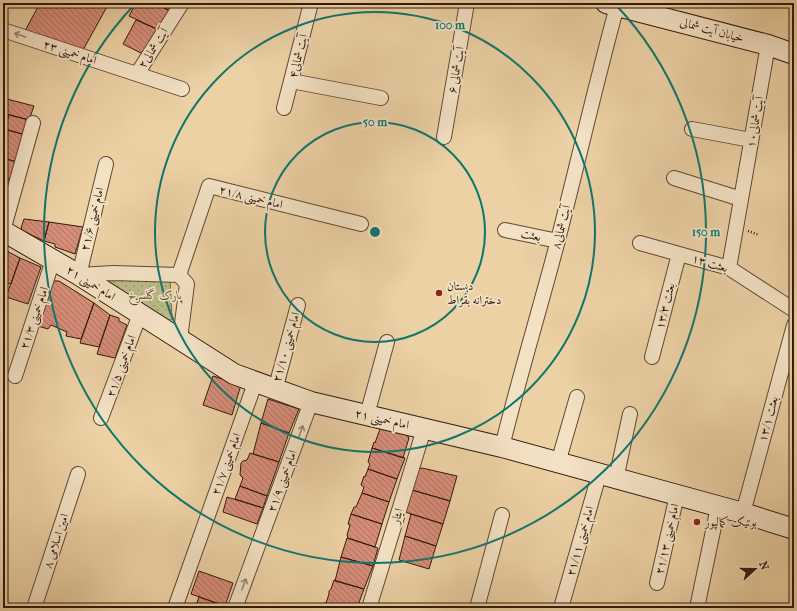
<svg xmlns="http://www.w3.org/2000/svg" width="797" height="611" font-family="'IM FELL French Canon',Amiri,serif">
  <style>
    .park { fill: url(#park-dots); stroke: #756a48 }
    .building { fill: url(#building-back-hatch); stroke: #31190b }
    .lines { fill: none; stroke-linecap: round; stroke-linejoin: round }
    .street-casing { stroke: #604732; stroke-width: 16 }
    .secondary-casing { stroke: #31190b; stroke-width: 22 }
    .path { stroke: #31190b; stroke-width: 2.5; stroke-dasharray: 1 2; stroke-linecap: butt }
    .street { stroke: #f3e1c4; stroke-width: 14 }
    .secondary { stroke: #f3e1c4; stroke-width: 20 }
    .oneway { stroke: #9c8771 }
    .ring { fill: none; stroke: #0f766e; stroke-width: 2 }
    .poi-dot { fill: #8f2418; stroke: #f3e1c4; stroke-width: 1.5 }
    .labels { text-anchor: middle; stroke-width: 3.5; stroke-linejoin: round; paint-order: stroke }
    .street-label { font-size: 12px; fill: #31190b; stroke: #f3e1c4 }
    .poi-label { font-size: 12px; fill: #31190b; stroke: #f3e1c4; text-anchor: start }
    .park-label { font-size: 12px; font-style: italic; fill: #5a4a30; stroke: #f3e1c4 }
    .centre { fill: #0f766e; stroke: #f3e1c4; stroke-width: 2 }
    .ring-label { font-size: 12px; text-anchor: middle; font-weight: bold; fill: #0f766e; stroke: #f3e1c4; stroke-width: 3.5; stroke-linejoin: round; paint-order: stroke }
  </style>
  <defs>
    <pattern id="park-dots" width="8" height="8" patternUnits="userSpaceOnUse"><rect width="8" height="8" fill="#b9bb86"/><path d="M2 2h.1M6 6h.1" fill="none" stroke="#a0a072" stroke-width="1.8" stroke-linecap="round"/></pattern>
    <pattern id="building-back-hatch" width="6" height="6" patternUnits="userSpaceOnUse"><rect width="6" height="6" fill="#d78d79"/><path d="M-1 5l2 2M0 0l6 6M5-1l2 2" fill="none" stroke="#af7261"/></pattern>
  </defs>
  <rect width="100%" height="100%" fill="#ecd1a5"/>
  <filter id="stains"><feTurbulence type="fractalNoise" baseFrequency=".005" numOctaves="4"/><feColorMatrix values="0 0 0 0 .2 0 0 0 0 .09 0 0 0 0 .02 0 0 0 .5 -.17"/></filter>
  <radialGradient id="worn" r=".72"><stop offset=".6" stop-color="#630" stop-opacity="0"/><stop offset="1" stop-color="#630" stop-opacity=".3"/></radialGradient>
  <path class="park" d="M106 280H170L172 319 168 321Z"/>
  <path class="building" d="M3 3H10L4 15H3Z
    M40 3H109L83 50 25 31Z
    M136 3H155L170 11 159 30 129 16Z
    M155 3H174L170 11Z
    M136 20 159 30 143 54 123 44Z
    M3 98 34 106 29 120 3 113Z
    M9 115 29 120 26 135 5 129Z
    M3 129 26 135 17 162 3 158Z
    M3 158 17 162 12 180 3 178Z
    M3 178 12 180 3 205Z
    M24 219 49 222 44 241 23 231 21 228Z
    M49 222 83 227 75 254 55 247V244L44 241Z
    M3 249 20 258 11 284 3 282Z
    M20 258 41 267 28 304 6 297Z
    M52 281H59L94 303 81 339 66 336 67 332 51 325 48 329 38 326Z
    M94 303 110 315 99 347 80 343Z
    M110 315 119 318V321L127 325 115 358 97 354Z
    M213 376 241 385 232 415 203 405Z
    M268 399 299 409 289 433 261 423Z
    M261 423 289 433 279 462 253 454Z
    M381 426 408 435V437L409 438 403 458 372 448 374 442 375 443Z
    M372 448 405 458 397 479 368 469 370 464 368 462Z
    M250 453 279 462 267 496 240 486 243 478 240 475 241 463 243 461 247 460Z
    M422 468 457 476 450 501 412 490 416 470Z
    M368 469 397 479 389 502 362 493 364 487 361 485 364 476 365 477Z
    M240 486 267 496 263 508 235 499Z
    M412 490 450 501 443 524 402 511Z
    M362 493 389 502 382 524 351 514 354 507H356Z
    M227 497 263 508 257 524 223 512Z
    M351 514 382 524 375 547 348 538 347 535 350 525 348 524Z
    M411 514 443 524 436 546 405 536Z
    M405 536 436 546 429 569 399 560Z
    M347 538 378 548 373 566 341 557Z
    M341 557 373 566 364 589 335 581Z
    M199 571 233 583 225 606 191 594Z
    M334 580 364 589 357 608H340L326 603 329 594V591L331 589Z
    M199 597 225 606 224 608H195Z
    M324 603H326L340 608H322Z"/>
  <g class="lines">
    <defs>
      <path id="street" d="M3 30 182 89
        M137 74 182 3
        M291 81 381 98
        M284 108 311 3
        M692 129 751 140
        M444 137 467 3
        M106 164 79 275 113 273 179 275 187 284 180 339
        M674 178 741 199
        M505 230 558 241
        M3 231 33 123
        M640 243 729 268 794 310
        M729 268 768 45
        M179 275 209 186 361 224
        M652 357 679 254
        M15 376 53 260
        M275 390 298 305
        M367 415 387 342
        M101 418 140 314
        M502 447C519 377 540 309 558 240 578 162 596 83 617 6
        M558 463 577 397
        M616 479 630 414
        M743 513 794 325
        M657 583 677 495
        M34 608 78 474
        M175 608 255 383
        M235 608 311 402
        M369 608 424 429
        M477 608 502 515
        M561 608 599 475
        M697 608 718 507"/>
      <path id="secondary" d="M606 3 768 45 794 54
        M3 231 79 275 234 374 311 402 502 447 743 513 794 529"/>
    </defs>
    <use href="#street" class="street-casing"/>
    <use href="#secondary" class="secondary-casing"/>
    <path class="path" d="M748 231 759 235"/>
    <use href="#street" class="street"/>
    <use href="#secondary" class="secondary"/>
  </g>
  <defs><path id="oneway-shaft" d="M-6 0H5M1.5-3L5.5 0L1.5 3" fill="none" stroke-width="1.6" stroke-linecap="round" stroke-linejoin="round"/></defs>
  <g class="oneway">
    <use href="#oneway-shaft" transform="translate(20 35) rotate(-161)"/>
    <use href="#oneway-shaft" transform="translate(301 431) rotate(-70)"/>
    <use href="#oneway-shaft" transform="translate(244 584) rotate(-70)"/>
  </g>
  <g class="ring">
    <circle cx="375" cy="232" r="110"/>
    <circle cx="375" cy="232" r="220"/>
    <path d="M615 4A331 331 0 1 1 135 4"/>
  </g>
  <g class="poi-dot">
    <circle cx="439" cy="293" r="4"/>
    <circle cx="697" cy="522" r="4"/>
  </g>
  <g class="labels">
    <g class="street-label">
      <text transform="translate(712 30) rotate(15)" y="4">خیابان آیت شمالی</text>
      <text transform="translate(153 48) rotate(-57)" y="4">آیت شمالی۲</text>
      <text transform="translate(70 52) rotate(18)" y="4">امام خمینی ۲۳</text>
      <text transform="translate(298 56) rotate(-76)" y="4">آیت شمالی۴</text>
      <text transform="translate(456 70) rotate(-80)" y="4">آیت شمالی ۶</text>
      <text transform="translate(755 122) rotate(-80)" y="4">آیت شمالی۱۰</text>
      <text transform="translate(251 197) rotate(14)" y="4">امام خمینی ۲۱/۸</text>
      <text transform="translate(92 219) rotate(-76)" y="4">امام خمینی ۲۱/۶</text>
      <text transform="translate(561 227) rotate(-76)" y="4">آیت شمالی۸</text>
      <text transform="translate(531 235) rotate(12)" y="4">بعثت</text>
      <text transform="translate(710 263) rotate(17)" y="4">بعثت ۱۳</text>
      <text transform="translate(91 283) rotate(32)" y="4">امام خمینی ۲۱</text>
      <text transform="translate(665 306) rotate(-76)" y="4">بعثت ۱۳/۳</text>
      <text transform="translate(34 318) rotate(-71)" y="4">امام خمینی ۲۱/۳</text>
      <text transform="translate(286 347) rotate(-74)" y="4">امام خمینی ۲۱/۱۰</text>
      <text transform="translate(121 366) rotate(-70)" y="4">امام خمینی ۲۱/۵</text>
      <text transform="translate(382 419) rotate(13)" y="4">امام خمینی ۲۱</text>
      <text transform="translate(768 419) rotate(-75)" y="4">بعثت ۱۳/۱</text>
      <text transform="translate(226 464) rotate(-70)" y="4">امام خمینی ۲۱/۷</text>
      <text transform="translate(282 481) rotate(-70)" y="4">امام خمینی ۲۱/۹</text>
      <text transform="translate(397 516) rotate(-73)" y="4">ایثار</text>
      <text transform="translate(667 539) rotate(-77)" y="4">امام خمینی ۲۱/۱۳</text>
      <text transform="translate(56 541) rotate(-72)" y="4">امین اسلامی ۸</text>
      <text transform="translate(580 541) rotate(-74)" y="4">امام خمینی ۲۱/۱۱</text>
    </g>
    <g class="poi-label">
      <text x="447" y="290">دبستان<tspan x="447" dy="14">دخترانه بقراط</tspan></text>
      <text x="705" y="526">بوتیک کمالپور</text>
    </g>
    <g class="park-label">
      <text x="155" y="299">پارک گلسرخ</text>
    </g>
  </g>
  <circle cx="375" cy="232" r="6" class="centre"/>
  <g class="ring-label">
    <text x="450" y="29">100 m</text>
    <text x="375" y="126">50 m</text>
    <text x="706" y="236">150 m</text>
  </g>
  <rect width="797" height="611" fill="none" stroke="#ecd1a5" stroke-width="16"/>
  <rect x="4" y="4" width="789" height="603" fill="none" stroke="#31190b" stroke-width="2"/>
  <rect x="8" y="8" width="781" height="595" fill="none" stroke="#31190b"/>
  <g transform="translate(755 569) rotate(69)" stroke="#f3e1c4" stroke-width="3" paint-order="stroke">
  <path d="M0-3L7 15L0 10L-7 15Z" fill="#31190b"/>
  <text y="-6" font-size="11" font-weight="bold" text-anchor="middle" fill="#31190b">N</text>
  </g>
  <rect width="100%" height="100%" filter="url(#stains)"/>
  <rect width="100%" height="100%" fill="url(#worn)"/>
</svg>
